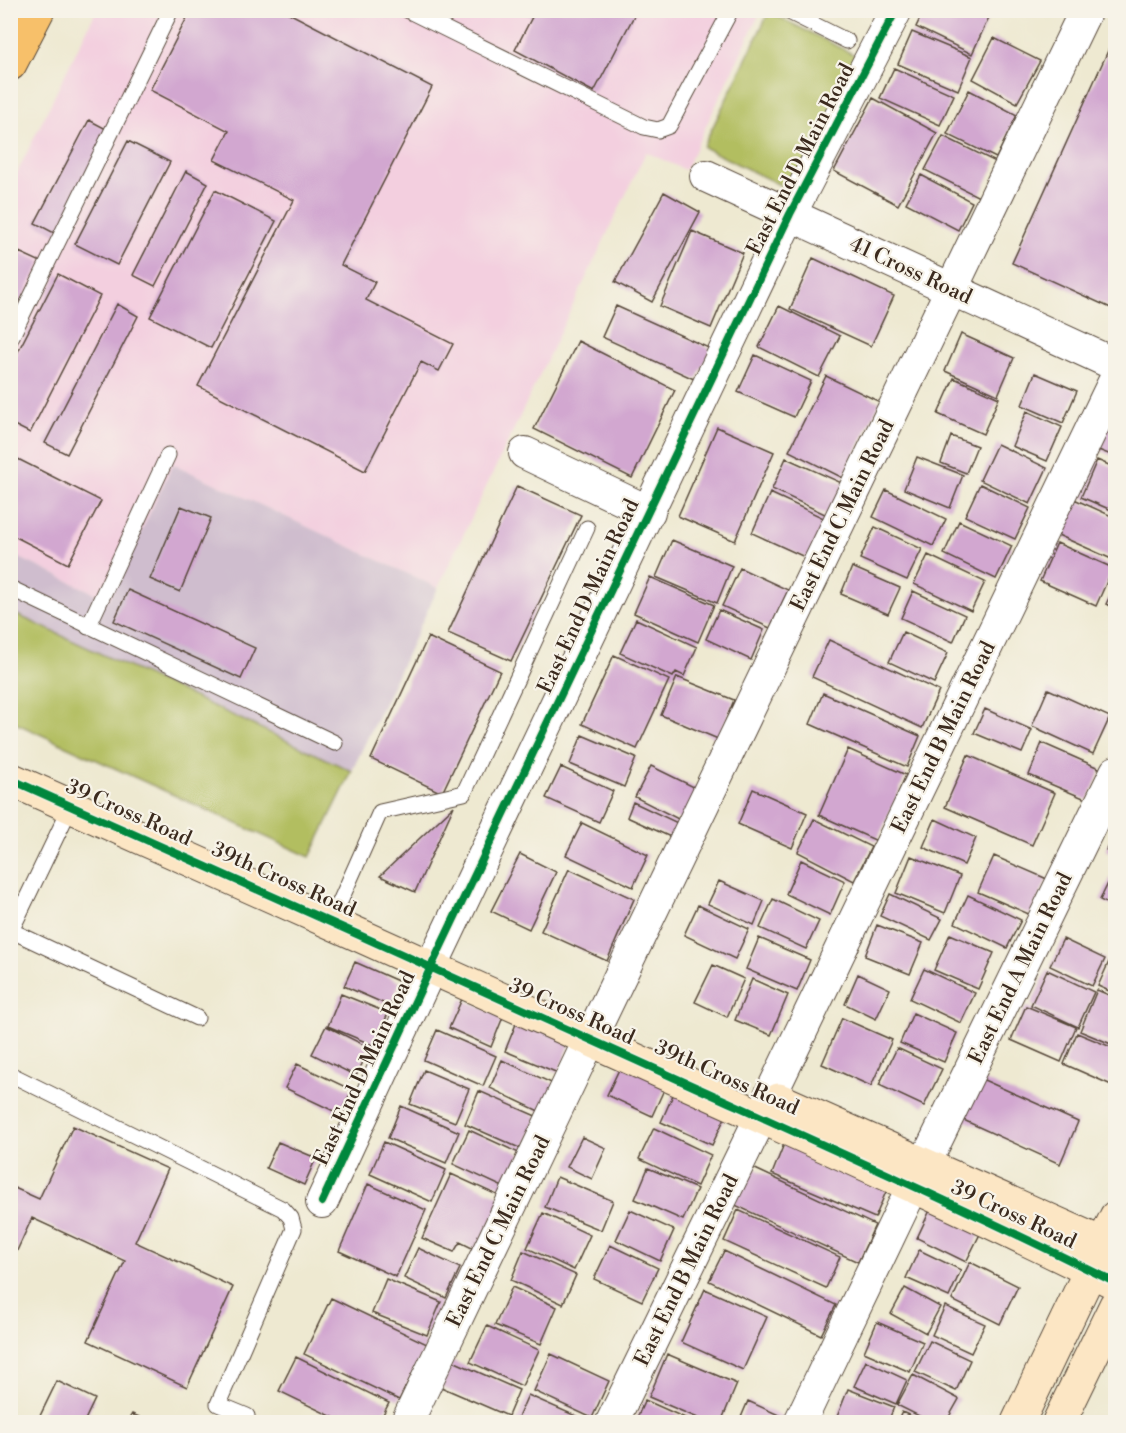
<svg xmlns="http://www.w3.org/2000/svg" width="1126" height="1433" font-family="'Libre Bodoni',serif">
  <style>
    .built { fill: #f3cfdf }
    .industrial { fill: #cfbdce }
    .green { fill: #b2be60; stroke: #76743f; stroke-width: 1.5 }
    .building { fill: #d2a7d0 }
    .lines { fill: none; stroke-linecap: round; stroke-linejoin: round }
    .lane-casing { stroke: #564739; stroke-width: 17 }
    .street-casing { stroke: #564739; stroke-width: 34 }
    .secondary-casing { stroke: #564739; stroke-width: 35 }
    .primary-casing { stroke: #564739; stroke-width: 35 }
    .lane { stroke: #fff; stroke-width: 15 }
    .street { stroke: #fff; stroke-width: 32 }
    .secondary { stroke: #fce6c4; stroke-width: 33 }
    .primary { stroke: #f7c06b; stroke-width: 33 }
    .cycleway-casing { stroke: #f7f3e8; stroke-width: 11 }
    .cycleway { stroke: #00873e; stroke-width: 8 }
    .labels { text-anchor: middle; stroke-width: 4.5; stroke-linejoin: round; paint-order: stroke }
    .street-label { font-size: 21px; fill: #3b2a1e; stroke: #f7f3e8 }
  </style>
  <rect width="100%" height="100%" fill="#f7f3e8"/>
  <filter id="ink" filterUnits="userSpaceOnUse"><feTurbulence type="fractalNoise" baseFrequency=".0167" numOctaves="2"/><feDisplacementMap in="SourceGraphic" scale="12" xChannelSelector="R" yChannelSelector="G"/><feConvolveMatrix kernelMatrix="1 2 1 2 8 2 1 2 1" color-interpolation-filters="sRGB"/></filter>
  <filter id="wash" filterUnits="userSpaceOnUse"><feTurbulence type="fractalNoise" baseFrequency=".008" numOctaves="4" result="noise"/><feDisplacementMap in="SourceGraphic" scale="24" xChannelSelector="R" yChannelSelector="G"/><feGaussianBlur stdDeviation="1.35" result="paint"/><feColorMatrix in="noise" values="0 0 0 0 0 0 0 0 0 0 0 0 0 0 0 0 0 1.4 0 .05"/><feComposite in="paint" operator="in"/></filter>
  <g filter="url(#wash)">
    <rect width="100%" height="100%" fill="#eee9d1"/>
    <path class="built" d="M96 11H761L685 170 646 152 438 588 173 464 109 600 11 554 10 187Z
      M1115 1397V1422H1104Z"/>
    <path class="industrial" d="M173 464 438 588 352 771 11 612V554L109 600Z"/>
    <path class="green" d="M769 12 857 56 792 191 703 147Z
      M11 612 352 771 310 857 11 721Z"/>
    <g id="blocks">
      <path class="building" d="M191 10H283L432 87 341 265 375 282 366 300 453 344 439 371 421 362 365 471 198 386 294 200 214 160 229 131 150 90Z
        M519 10H637L594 92 515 50 532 17Z
        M924 10H976L989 17 972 54 916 27Z
        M912 32 972 57 958 90 898 64Z
        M1116 33V304L1113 309 1012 263Z
        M994 38 1040 61 1017 103 973 79Z
        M894 68 954 95 940 125 880 98Z
        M969 90 1017 115 996 158 947 134Z
        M873 98 937 133 898 205 834 171Z
        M89 120 110 131 56 234 35 223Z
        M943 136 996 162 979 197 925 170Z
        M128 141 170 162 117 265 75 244Z
        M186 171 208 183 155 286 133 275Z
        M921 175 972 202 958 230 906 203Z
        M215 190 276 221 211 348 150 317Z
        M664 192 700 212 652 302 615 282Z
        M692 231 743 253 711 328 660 306Z
        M19 252 41 262 10 321V269Z
        M813 258 894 296 871 346 790 309Z
        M58 274 100 296 30 433 10 423V367Z
        M117 304 138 316 67 454 45 443Z
        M616 306 711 349 696 380 602 337Z
        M779 306 840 336 819 377 759 347Z
        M961 334 1014 358 998 395 945 371Z
        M578 341 675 390 632 478 534 429Z
        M755 355 811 381 794 417 738 392Z
        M1035 373 1077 391 1063 423 1022 405Z
        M826 376 880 402 843 478 789 451Z
        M954 378 999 398 983 434 938 414Z
        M1116 402V457L1091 447Z
        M1027 411 1062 427 1047 461 1012 446Z
        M717 427 774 452 735 541 678 516Z
        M951 436 977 446 966 473 941 463Z
        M997 444 1047 468 1030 504 980 480Z
        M10 455 101 501 68 564 10 534Z
        M917 457 963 475 950 508 904 489Z
        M786 458 844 484 829 516 772 489Z
        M1097 460 1116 468V512L1081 497Z
        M980 484 1030 508 1015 539 965 516Z
        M517 486 581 515 511 661 448 633Z
        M886 490 946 519 933 546 873 517Z
        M770 493 828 520 809 559 752 533Z
        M1074 499 1116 518V561L1058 535Z
        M181 506 211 518 180 592 150 579Z
        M959 521 1012 546 996 579 944 554Z
        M875 527 922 549 907 580 860 559Z
        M672 540 732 566 717 603 656 577Z
        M1057 543 1113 568 1096 606 1040 581Z
        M928 555 985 582 971 611 914 584Z
        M852 567 900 588 888 614 841 594Z
        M740 568 788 590 770 628 722 606Z
        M650 577 714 605 698 642 634 613Z
        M1116 584V608L1106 604Z
        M128 590 255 648 241 679 114 621Z
        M913 591 965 615 953 642 901 618Z
        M719 610 764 630 751 660 706 639Z
        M636 619 697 647 684 676 676 672 673 677 620 653Z
        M903 632 948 653 934 683 889 662Z
        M428 637 500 671 442 793 371 759Z
        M829 640 939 691 922 728 812 677Z
        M614 655 669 680 637 749 582 724Z
        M677 677 734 700 718 739 661 715Z
        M1048 689 1110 717 1093 754 1032 726Z
        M823 693 920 736 907 767 810 724Z
        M985 709 1032 730 1022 753 974 733Z
        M582 735 636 758 624 787 570 764Z
        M1042 743 1101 769 1088 800 1029 775Z
        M848 749 906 775 877 841 819 815Z
        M968 755 1055 793 1032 845 945 807Z
        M651 766 700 790 684 822 635 797Z
        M561 767 613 791 599 822 546 798Z
        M753 789 807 813 792 848 738 824Z
        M633 802 684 826 677 840 627 817Z
        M454 806 415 892 380 876 420 838Z
        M814 819 871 847 854 881 798 852Z
        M935 819 976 838 964 865 923 847Z
        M582 823 648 855 633 887 566 855Z
        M1116 829V855L1106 850Z
        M520 854 556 872 529 929 491 911Z
        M911 856 960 876 945 913 896 893Z
        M994 856 1047 879 1031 915 978 892Z
        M801 860 845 881 830 915 786 894Z
        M1116 867V908L1100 900Z
        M569 869 634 899 607 961 541 931Z
        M719 881 764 901 754 925 708 904Z
        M890 894 942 919 931 940 880 916Z
        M968 895 1021 920 1007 948 955 923Z
        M773 899 819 921 806 949 760 928Z
        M698 905 749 929 735 959 684 935Z
        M877 925 923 943 910 974 865 956Z
        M950 934 994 953 978 989 934 970Z
        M759 938 810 960 797 991 746 969Z
        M1063 939 1105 959 1092 986 1050 966Z
        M1112 955 1116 957V994L1098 986Z
        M355 962 400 982 390 1006 344 986Z
        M713 965 744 979 727 1017 695 1002Z
        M924 969 975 993 961 1023 910 999Z
        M1047 970 1094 992 1078 1027 1031 1005Z
        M858 974 890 989 876 1019 845 1004Z
        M752 979 788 995 771 1035 735 1020Z
        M1097 990 1116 998V1046L1080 1031Z
        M341 994 388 1013 375 1046 328 1026Z
        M462 999 503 1017 491 1047 449 1028Z
        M1026 1006 1076 1027 1061 1062 1011 1040Z
        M913 1013 957 1033 944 1062 900 1043Z
        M842 1018 892 1040 871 1086 822 1064Z
        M518 1019 571 1042 558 1073 505 1051Z
        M326 1026 370 1048 356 1076 312 1054Z
        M437 1030 496 1056 483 1086 424 1060Z
        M1077 1033 1116 1049V1087L1064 1064Z
        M897 1048 942 1069 924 1106 879 1085Z
        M502 1060 558 1086 545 1114 490 1088Z
        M623 1061 668 1081 652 1116 607 1095Z
        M297 1064 352 1090 340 1114 285 1088Z
        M424 1070 469 1089 455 1122 410 1104Z
        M975 1076 1078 1122 1060 1164 957 1117Z
        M677 1086 729 1109 712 1145 661 1122Z
        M479 1091 538 1117 524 1150 465 1124Z
        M401 1106 459 1132 446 1163 388 1138Z
        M73 1126 168 1169 135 1242 233 1287 187 1387 88 1341 125 1261 32 1218 10 1266V1186L39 1199Z
        M654 1128 711 1155 697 1186 639 1159Z
        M469 1130 521 1154 505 1188 453 1164Z
        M582 1137 606 1148 592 1179 567 1167Z
        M786 1139 890 1182 875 1218 772 1174Z
        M278 1142 316 1158 304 1185 266 1168Z
        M384 1142 446 1170 432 1202 370 1174Z
        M751 1167 875 1225 858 1262 733 1204Z
        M648 1168 697 1189 683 1220 635 1199Z
        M451 1174 506 1199 476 1250 460 1242 454 1252 422 1238Z
        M557 1177 613 1201 601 1230 545 1207Z
        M368 1184 426 1210 396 1277 339 1251Z
        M933 1204 983 1228 966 1262 917 1238Z
        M630 1210 674 1230 660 1261 616 1240Z
        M738 1210 840 1257 826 1288 724 1241Z
        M543 1213 590 1235 574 1270 527 1248Z
        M610 1245 658 1268 642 1301 594 1279Z
        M418 1248 460 1268 446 1298 404 1278Z
        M919 1250 961 1270 949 1297 906 1278Z
        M523 1251 576 1275 563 1304 511 1280Z
        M724 1251 836 1305 821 1335 709 1281Z
        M970 1262 1018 1286 1000 1324 952 1300Z
        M386 1279 441 1302 427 1335 372 1313Z
        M512 1287 557 1307 541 1344 495 1325Z
        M905 1288 940 1307 926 1333 891 1314Z
        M705 1289 767 1317 743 1370 681 1342Z
        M331 1298 427 1344 399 1400 304 1354Z
        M945 1306 985 1324 971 1353 932 1335Z
        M877 1322 923 1342 910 1372 864 1352Z
        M487 1326 539 1350 522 1386 470 1362Z
        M930 1341 970 1360 956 1391 915 1372Z
        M551 1354 609 1381 592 1418 534 1391Z
        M667 1354 737 1384 721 1422H707L649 1397Z
        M296 1357 389 1403 379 1422H343L279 1391Z
        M453 1361 519 1390 508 1416 441 1387Z
        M866 1361 907 1380 896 1404 854 1386Z
        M913 1375 959 1399 946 1422H931L897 1405Z
        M57 1381 95 1399 84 1422H37Z
        M848 1389 894 1407 888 1422H835Z
        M528 1395 585 1420 584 1422H516Z
        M645 1400 694 1422H635Z
        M748 1401 783 1417 781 1422H739Z
        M902 1412 924 1422H897Z
        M132 1414 151 1422H127Z"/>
    </g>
  </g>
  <g filter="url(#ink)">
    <use href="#blocks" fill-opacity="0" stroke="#564739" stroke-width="1.5"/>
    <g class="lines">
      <defs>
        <path id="lane" d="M407 10 644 127 658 130 669 126 731 10
          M785 10 847 41
          M10 340 171 10
          M10 588 335 743
          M88 627 168 455
          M339 904 380 812 464 793 587 528
          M12 931 197 1018
          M10 933 71 806
          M10 1074 283 1209 291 1218 294 1229 218 1404 247 1416 244 1422"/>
        <path id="street" d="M706 176 1116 365
          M525 453 649 512
          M599 1020 1086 10
          M770 1096 1116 378
          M924 1165 1116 772
          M322 1202 431 967 790 214 896 10
          M407 1422 590 1039
          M612 1422 761 1117
          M800 1422 913 1186"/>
        <path id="secondary" d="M10 779C232 877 452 977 673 1077 821 1144 970 1210 1116 1283
          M779 1100 1116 1250
          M1018 1422 1116 1217
          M1059 1422 1116 1305"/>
        <path id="primary" d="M10 64 38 10"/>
      </defs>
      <use href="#lane" class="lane-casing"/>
      <use href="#street" class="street-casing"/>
      <use href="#secondary" class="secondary-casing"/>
      <use href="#primary" class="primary-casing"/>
      <use href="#lane" class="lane"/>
      <use href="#street" class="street"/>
      <use href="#secondary" class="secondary"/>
      <use href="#primary" class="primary"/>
      <defs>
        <path id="cycleway" d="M10 779C232 877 452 977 673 1077 821 1144 970 1210 1116 1283
          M322 1202 431 967 790 214 896 10"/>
      </defs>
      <use href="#cycleway" class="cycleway-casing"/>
      <use href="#cycleway" class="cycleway"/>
    </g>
  </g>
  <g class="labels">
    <g class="street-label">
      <text transform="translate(800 159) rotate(-63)" y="7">East End D Main Road</text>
      <text transform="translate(911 270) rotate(25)" y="7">41 Cross Road</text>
      <text transform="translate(842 515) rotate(-64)" y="7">East End C Main Road</text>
      <text transform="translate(588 596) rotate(-65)" y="7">East End D Main Road</text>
      <text transform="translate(943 737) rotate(-64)" y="7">East End B Main Road</text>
      <text transform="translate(129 812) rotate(24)" y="7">39 Cross Road</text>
      <text transform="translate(284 879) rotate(24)" y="7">39th Cross Road</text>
      <text transform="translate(1020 968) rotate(-64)" y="7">East End A Main Road</text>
      <text transform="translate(572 1011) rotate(24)" y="7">39 Cross Road</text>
      <text transform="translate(364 1068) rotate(-65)" y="7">East End D Main Road</text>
      <text transform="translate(727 1077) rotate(24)" y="7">39th Cross Road</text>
      <text transform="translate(1014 1214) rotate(25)" y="7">39 Cross Road</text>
      <text transform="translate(498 1231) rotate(-64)" y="7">East End C Main Road</text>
      <text transform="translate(686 1270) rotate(-64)" y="7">East End B Main Road</text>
    </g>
  </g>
  <rect width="1126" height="1433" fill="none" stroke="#f7f3e8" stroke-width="36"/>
</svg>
